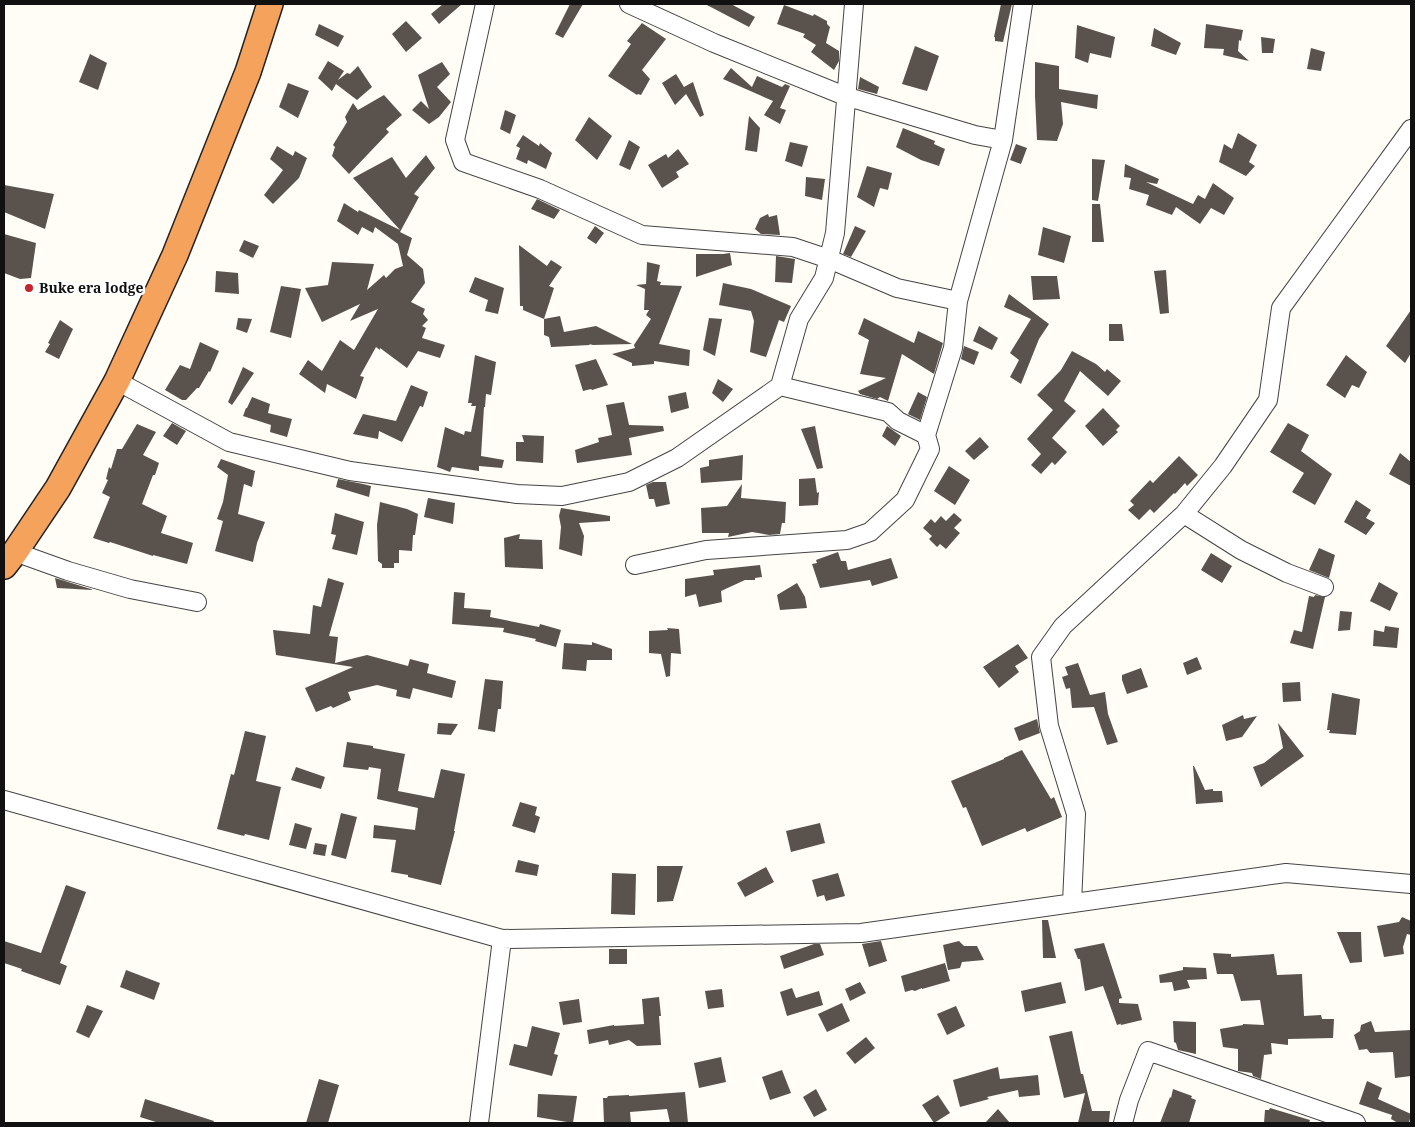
<svg xmlns="http://www.w3.org/2000/svg" width="1415" height="1127" font-family="'Noto Serif',serif">
  <style>
    .building { fill: #5a524d }
    .lines { fill: none; stroke-linecap: round; stroke-linejoin: round }
    .minor-casing { stroke: #444; stroke-width: 20 }
    .highway-casing { stroke: #222; stroke-width: 28 }
    .minor { stroke: #fff; stroke-width: 18 }
    .highway { stroke: #f5a25d; stroke-width: 25 }
    .poi-dot { fill: #c4262e; stroke: #fff; stroke-width: 2 }
    .labels { text-anchor: middle; stroke-width: 5; stroke-linejoin: round; paint-order: stroke }
    .poi-label { font-size: 14px; font-weight: bold; fill: #111; stroke: #fff; text-anchor: start }
  </style>
  <rect width="100%" height="100%" fill="#fffdf5"/>
  <path class="building" d="M443 4H462L439 24 431 14Z
    M570 4H583L563 38 555 34Z
    M705 4H731L755 17 749 27Z
    M1001 4H1012L1003 42 995 41V37H994Z
    M784 5 813 16 814 14 827 21V24L830 27 826 43 839 51V61L834 70 811 52 816 45 803 37 805 34 777 24Z
    M406 21 422 38 406 52 392 34Z
    M642 23 666 39 642 70 650 79 641 95 638 94 637 95 608 76 631 44 627 41Z
    M319 24 344 36 338 47 315 35Z
    M1206 24 1243 30 1241 41 1239 40 1238 51 1249 61 1223 55 1224 49 1204 48Z
    M1077 25 1115 37 1111 58 1090 53 1088 63 1075 58Z
    M1154 28 1181 43 1176 55 1151 46Z
    M1261 37 1275 39 1273 53H1262Z
    M915 46 939 56 927 91 902 84Z
    M1311 48 1325 52 1321 71 1307 69Z
    M90 54 107 63 98 90 79 82Z
    M328 61 344 71 338 80 347 73 350 74 358 66 372 87 357 100 336 84 332 91 318 78Z
    M442 62 450 74 437 87 451 102 439 117 429 124 412 110 421 101 429 109 418 75Z
    M1035 62 1059 66V89L1098 95 1097 109 1061 102 1063 124 1057 141 1037 140 1035 96Z
    M731 68 752 87 757 76 782 87 785 84 790 86 780 108 786 110 780 124 764 115 773 101 723 79Z
    M676 74 684 87 693 82 704 115 700 117 686 94 675 105 662 83Z
    M860 77 879 87 877 94 858 89Z
    M288 83 309 91 298 118 279 107Z
    M384 95 402 115 386 129 389 132 349 174 332 156 335 147 333 145 347 122 345 117 353 103 358 110Z
    M505 110 516 115 510 134 500 129Z
    M749 116 760 128 757 152 745 150Z
    M589 117 612 136 597 160 575 140Z
    M903 128 935 141 934 144 945 149 939 166 921 160 896 147Z
    M1238 133 1257 145 1249 162 1255 166 1246 176 1219 162 1224 144 1232 149Z
    M523 135 539 146 540 143 552 153 546 169 528 160 527 164 516 159 520 148 516 146Z
    M629 140 640 147 630 170 619 165Z
    M790 142 808 146 802 167 785 161Z
    M1016 144 1027 148 1021 164 1010 160Z
    M277 146 293 156 295 151 307 158 299 178 273 204 264 195 283 170 270 159Z
    M678 149 689 164 676 172 679 177 662 188 648 165 666 154 668 158Z
    M426 155 435 168 414 194 419 197 400 232 412 238 407 255 423 269 425 283 411 302 425 309 423 314 428 320 422 326 426 328 422 338 445 345 440 358 418 351 407 368 380 348V350L376 347 360 376 364 377 356 399 327 384 325 393 299 374 308 360 322 371 340 340 354 350 378 309 350 321 360 304 322 322 305 288 328 285 332 262 374 264 367 290 384 275 386 278 395 269 403 266 398 244 375 227 373 233 362 227 358 235 337 221 344 203 358 212 359 210 400 230 353 178 392 157 406 178Z
    M1092 159 1105 160 1098 201 1092 200Z
    M1125 164 1159 179 1157 184 1146 182 1193 204 1198 195 1205 199 1213 183 1234 198 1224 215 1211 208 1200 224 1176 207 1172 215 1146 205 1149 195 1129 189 1131 178 1124 177Z
    M867 166 892 173 888 190 880 188 874 207 857 197Z
    M806 177 825 179 822 200 805 196Z
    M4 185 54 194 45 229 4 212Z
    M537 199 560 210 554 219 531 209Z
    M1092 204H1100L1104 242H1092Z
    M768 214 769 217 777 215 780 235 761 234 755 229 760 218Z
    M595 226 604 233 596 244 587 238Z
    M855 226 866 231 851 257 843 254Z
    M1043 227 1071 236 1064 263 1038 255Z
    M4 234 36 243 31 278 20 279 4 273Z
    M244 240 259 246 253 258 239 251Z
    M519 245 547 266 551 260 562 267 549 286 554 288 544 319 523 310V306H520Z
    M730 253 732 265 696 277V254H723Z
    M776 256 795 259 792 283 775 282Z
    M647 262 660 265 657 281 661 282 660 285 682 286 659 344 690 350 689 366 654 361V364L632 366V363L612 354 635 348 634 345 651 319 646 315 649 310H644L645 289 636 285 646 284Z
    M1166 270 1169 313 1160 314 1154 271Z
    M216 271 238 273 239 294 215 292Z
    M1031 276H1057L1060 299 1033 300Z
    M475 277 504 288 498 314 485 311 488 300 469 292Z
    M723 283 751 289 791 306 784 322 779 320 766 357 750 352 754 321 751 311 719 305Z
    M281 286 301 289 291 338 270 332Z
    M1009 294 1049 324 1039 339 1021 384 1010 377 1019 360 1010 353 1031 319 1004 307Z
    M1411 310V353L1405 363 1386 346Z
    M560 316 564 332 596 326 632 344 593 345 589 344 590 345 551 347 549 337 544 335V319Z
    M238 318 252 319 247 333 236 329Z
    M709 318 722 319 715 356 703 350Z
    M864 318 914 343 918 331 943 343 934 374 902 354 888 401 880 397 877 399 860 394 858 391 886 378 860 374 869 340 858 334Z
    M60 320 73 329 59 359 45 352 50 344 48 343Z
    M1109 324H1122L1124 341H1109Z
    M979 326 998 338 992 350 973 341Z
    M200 342 219 351 210 372 209 371 199 388H197L186 400H182L165 390 180 365 190 369Z
    M964 346 979 352 974 365 961 359Z
    M1072 351 1096 364 1105 372 1107 369 1121 381 1108 396 1080 371 1064 401 1076 411 1052 438 1067 452 1055 465 1052 462 1041 474 1031 465 1041 454 1027 439 1053 410 1037 395 1061 370Z
    M475 355 496 362 491 395 486 394 485 407H484L481 456 504 460 502 468 479 466V471L452 467 450 472 437 467 445 427 464 435 465 431 471 432 476 406H471L472 403H468Z
    M1346 355 1367 372 1359 388 1352 385 1345 398 1326 385Z
    M596 359 608 385 592 390 591 389 583 391 575 365Z
    M243 367 254 373 232 405 228 402Z
    M718 379 733 389 723 402 712 393Z
    M411 385 428 392 423 407 420 406 402 442 379 431 378 439 353 434 363 414 396 421Z
    M686 392 689 408 671 413 668 396Z
    M918 392 927 397 920 420 908 414Z
    M252 397 270 404 268 413 292 419 287 437 270 432 271 425 243 416 246 408H247Z
    M624 402 629 425 663 426 664 431 629 438 632 455 577 463 575 450 599 442 598 438 612 435 606 405Z
    M1103 408 1120 426 1116 430 1118 432 1103 446 1085 426Z
    M172 423 186 431 177 445 163 436Z
    M1288 423 1309 435 1301 451 1332 474 1315 505 1292 492 1304 473 1270 452Z
    M137 424 156 432 143 455 159 463 155 475H153L142 504 167 516 161 533 193 543 187 564 153 555V556L110 542 109 543 93 538 110 497 102 493 108 480 106 479 109 467 111 469 117 449H122Z
    M815 426 823 468 817 469 801 429Z
    M887 426 901 436 895 446 882 436Z
    M522 435 544 436 543 463 516 461V442H524Z
    M980 437 989 447 974 460 965 451Z
    M1400 453 1411 462V486L1389 474Z
    M743 455 742 480 701 483 700 468 709 466V460Z
    M1179 456 1198 475 1187 486 1185 483 1175 494 1174 493 1154 513 1150 509 1139 520 1128 510 1134 505 1130 501 1150 480 1153 483Z
    M221 459 255 471 252 487 244 484 238 514 265 522 257 543 253 562 215 551 223 521 217 519 223 502 228 475 217 467Z
    M949 466 970 480 955 505 934 491Z
    M815 478 817 493 819 492 818 505 799 506V479Z
    M338 479 363 484 371 486 369 497 336 487Z
    M653 482H666L670 504 656 507 654 499H649L646 485Z
    M742 484 741 498 786 502 785 523H782L780 534 769 535 752 532 728 537 729 533H702L701 508 727 506Z
    M428 498 455 503 453 524 424 517Z
    M1356 500 1371 510 1366 518 1375 523 1366 535 1344 522Z
    M380 502 407 509 418 514 415 535H413L412 551 399 550V563H394V568H382V564L378 561 377 525Z
    M561 508 610 516V521L579 523 584 536 582 556 559 549 561 527 559 516Z
    M335 513 364 522 357 555 332 549 336 535 331 534Z
    M954 513 962 520 954 528 960 533 946 549 940 544 937 547 929 539 932 536 923 528 931 519 935 523 941 516 946 521Z
    M520 534 519 539 542 540 543 569 505 567 504 538Z
    M1319 548 1335 555 1329 578 1309 570Z
    M838 552 841 561H846L848 570 891 558 898 578 872 586 870 580 820 588 812 564 817 563 816 560Z
    M1211 553 1232 566 1222 583 1201 570Z
    M760 565 762 577 755 578V580H745L721 591 722 602 699 607 696 594 685 597V579L714 575 713 570Z
    M55 578 65 581 94 590 57 588Z
    M328 578 344 583 329 636 338 637 335 663 367 655 408 666 410 659 429 664 427 673 456 681 452 698 413 688 410 699 396 696 397 690 377 685 348 692 351 700 333 708 331 706 316 712 305 688 353 667 276 655 273 630 310 634 313 605 321 607Z
    M1379 582 1398 593 1390 611 1370 601Z
    M797 583 805 597 807 608 780 610 777 595Z
    M454 592 465 593 464 608 491 610 490 617 539 627 540 624 561 630 556 647 535 641 536 639 503 632 504 628 452 624Z
    M1315 595 1325 597 1313 649 1290 643 1294 630 1302 632 1309 596 1314 597Z
    M1340 611 1352 612 1350 630 1338 631Z
    M1385 626 1399 628 1397 648 1373 646 1374 630 1384 632Z
    M667 628 679 629 681 654 671 653 670 676 666 677 661 654 649 653V631L668 630Z
    M592 642 612 649V660H587L586 671 562 669 564 643 592 645Z
    M1018 644 1028 658 1015 666 1019 672 999 688 983 667Z
    M1197 657 1202 669 1187 675 1183 663Z
    M1078 663 1090 695 1105 692 1108 714 1118 742 1107 745 1094 707 1072 708 1070 688 1066 689 1062 677 1068 675 1065 667Z
    M1141 668 1148 687 1127 694 1122 680V675Z
    M485 679 503 681 501 709H498L495 732 478 729Z
    M1300 682 1301 701 1283 702 1282 683Z
    M1332 693 1360 699 1356 735 1329 733 1330 730H1327Z
    M1243 715 1244 719 1257 716 1242 737 1226 741 1222 725Z
    M1037 719 1040 733 1019 741 1014 728Z
    M438 723 458 724 451 735 437 734Z
    M1278 723 1304 756 1261 787 1253 767 1264 763 1283 748Z
    M245 731 266 736 256 781 281 787 269 840 245 834 244 836 217 829 231 774 234 775Z
    M347 742 373 746V748L405 754 398 791 434 798 441 769 465 774 454 831H455L441 885 408 877V875L391 872 396 840 373 838 374 825 415 830 418 808 377 799 381 769 369 767 368 770 343 767Z
    M1022 750 1051 799 1054 797 1062 817 1027 832 1025 828 982 846 966 807 963 808 951 781 1004 759V758Z
    M1193 766H1194L1205 790 1213 789V791H1222L1223 802 1196 804Z
    M296 767 325 777 321 789 291 780Z
    M520 802 537 807 535 815 540 817 535 833 512 826Z
    M341 813 357 817 346 859 331 855Z
    M295 823 312 828 306 849 289 845Z
    M820 823 825 843 791 852 786 831Z
    M315 843 327 845 325 856 313 854Z
    M518 860 539 865 537 876 515 872Z
    M657 866H683L673 901 657 902Z
    M766 867 774 882 745 897 737 883Z
    M612 873 636 874 635 915 611 914Z
    M838 873 845 896 826 901 824 895 817 897 812 880Z
    M66 885 86 892 60 963 67 966 60 985 21 971 22 969 4 963V941L41 953Z
    M1402 917 1411 921V935L1407 934 1403 947 1404 954 1384 957 1377 926 1399 922Z
    M1042 920H1048L1056 958H1043Z
    M1337 932H1361L1362 962 1350 963Z
    M881 941 887 961 869 967 862 944Z
    M959 941 964 946H977L984 960 962 962 960 968 948 970 943 945Z
    M1104 943 1122 998 1119 999V1003L1138 1004 1142 1020 1121 1025 1120 1023V1024L1117 1025 1103 986 1085 991 1080 959H1078L1074 949Z
    M814 944H820L824 955 784 969 780 956Z
    M609 949H627V964H609Z
    M1213 953 1231 954V957L1274 954 1277 975 1302 974 1304 1016 1321 1015 1322 1019H1334L1333 1038 1288 1039V1045L1271 1043 1272 1054 1264 1055 1261 1079 1253 1076 1252 1073 1238 1071V1049L1223 1047 1220 1029 1243 1025V1024L1264 1025 1260 1000 1241 1001 1233 974H1217Z
    M945 963 950 981 922 989V988L915 991 912 990 905 992 901 976Z
    M1183 967 1206 968 1207 979 1187 980 1190 988 1174 991 1172 982 1160 983 1159 975 1183 970Z
    M126 970 160 983 154 1000 120 987Z
    M860 982 866 993 850 1001 845 989Z
    M1061 982 1066 1003 1025 1012 1021 991Z
    M792 988 796 998 819 991 823 1005 787 1016 780 992Z
    M722 989 724 1007 708 1009 705 991Z
    M659 997 661 1016H659L661 1045 637 1046 629 1040 609 1045 608 1040 589 1044 587 1030 614 1025V1026L644 1024 642 999Z
    M579 999 582 1022 563 1025 559 1002Z
    M842 1003 850 1021 827 1032 818 1014Z
    M87 1005 103 1011 89 1038 76 1032Z
    M956 1006 965 1026 947 1035 937 1014Z
    M1173 1021 1196 1022V1054L1178 1050 1176 1043 1174 1042Z
    M1371 1021 1375 1032 1411 1030V1076L1395 1078 1393 1052 1370 1053 1367 1049 1359 1050 1354 1035 1360 1031 1361 1025Z
    M532 1026 560 1033 554 1054 558 1055 552 1076 509 1065 514 1044 527 1047Z
    M1072 1031 1081 1074H1083L1092 1111H1110L1109 1123H1078L1085 1093 1064 1098 1049 1036Z
    M866 1037 875 1048 855 1064 846 1053Z
    M721 1057 726 1082 699 1088 694 1063Z
    M998 1067 1000 1079 1038 1075 1040 1095 1019 1097 1018 1090 987 1097 989 1099 960 1107 953 1080Z
    M782 1070 791 1093 770 1100 762 1077Z
    M319 1079 339 1085 328 1123H306Z
    M1367 1081 1382 1088 1378 1099 1411 1114 1409 1123H1398L1391 1119 1392 1115 1359 1104Z
    M816 1089 827 1110 814 1117 803 1097Z
    M1173 1089 1192 1096 1191 1098 1196 1100 1189 1123H1160L1170 1097 1171 1098Z
    M685 1092 688 1123H670L667 1109 630 1112 631 1123H604L603 1098H607L608 1096 629 1095V1096Z
    M538 1094 577 1096 573 1123 537 1117Z
    M938 1095 950 1113 934 1123 922 1105Z
    M145 1099 214 1121 213 1123H159L140 1117Z
    M1270 1108 1310 1120 1309 1123H1264L1265 1110H1269Z
    M998 1109 1010 1123H985Z"/>
  <g class="lines">
    <defs>
      <path id="minor" d="M485 4 455 140 463 162 540 189 642 235 793 247 829 259 897 288 958 301
        M629 4 714 43 845 96 975 135 1003 140
        M117 381 229 442 350 471 517 494 562 496 629 482 677 458 780 386 799 319 824 278 835 233 854 4
        M780 386 888 412 898 421 926 435
        M1184 514 1241 550 1287 573 1324 587
        M15 552 68 571 130 589 197 602
        M635 565 706 550 847 540 870 532 905 500 930 449 926 435 953 348 958 301 1003 140 1023 4
        M4 800 502 939 861 933 1286 873 1411 884
        M1072 903 1076 814 1049 726 1041 657 1063 626 1184 514 1223 466 1268 400 1281 308 1411 129
        M479 1123 502 939
        M1123 1123 1129 1100 1148 1051 1356 1123"/>
      <path id="highway" d="M4 566 15 552 58 488 117 381 175 255 248 72 270 4"/>
    </defs>
    <use href="#minor" class="minor-casing"/>
    <use href="#highway" class="highway-casing"/>
    <use href="#minor" class="minor"/>
    <use href="#highway" class="highway"/>
  </g>
  <circle class="poi-dot" cx="29" cy="288" r="5"/>
  <g class="labels">
    <g class="poi-label">
      <text x="39" y="293">Buke era lodge</text>
    </g>
  </g>
  <rect width="1415" height="1127" fill="none" stroke="#111111" stroke-width="10"/>
</svg>
